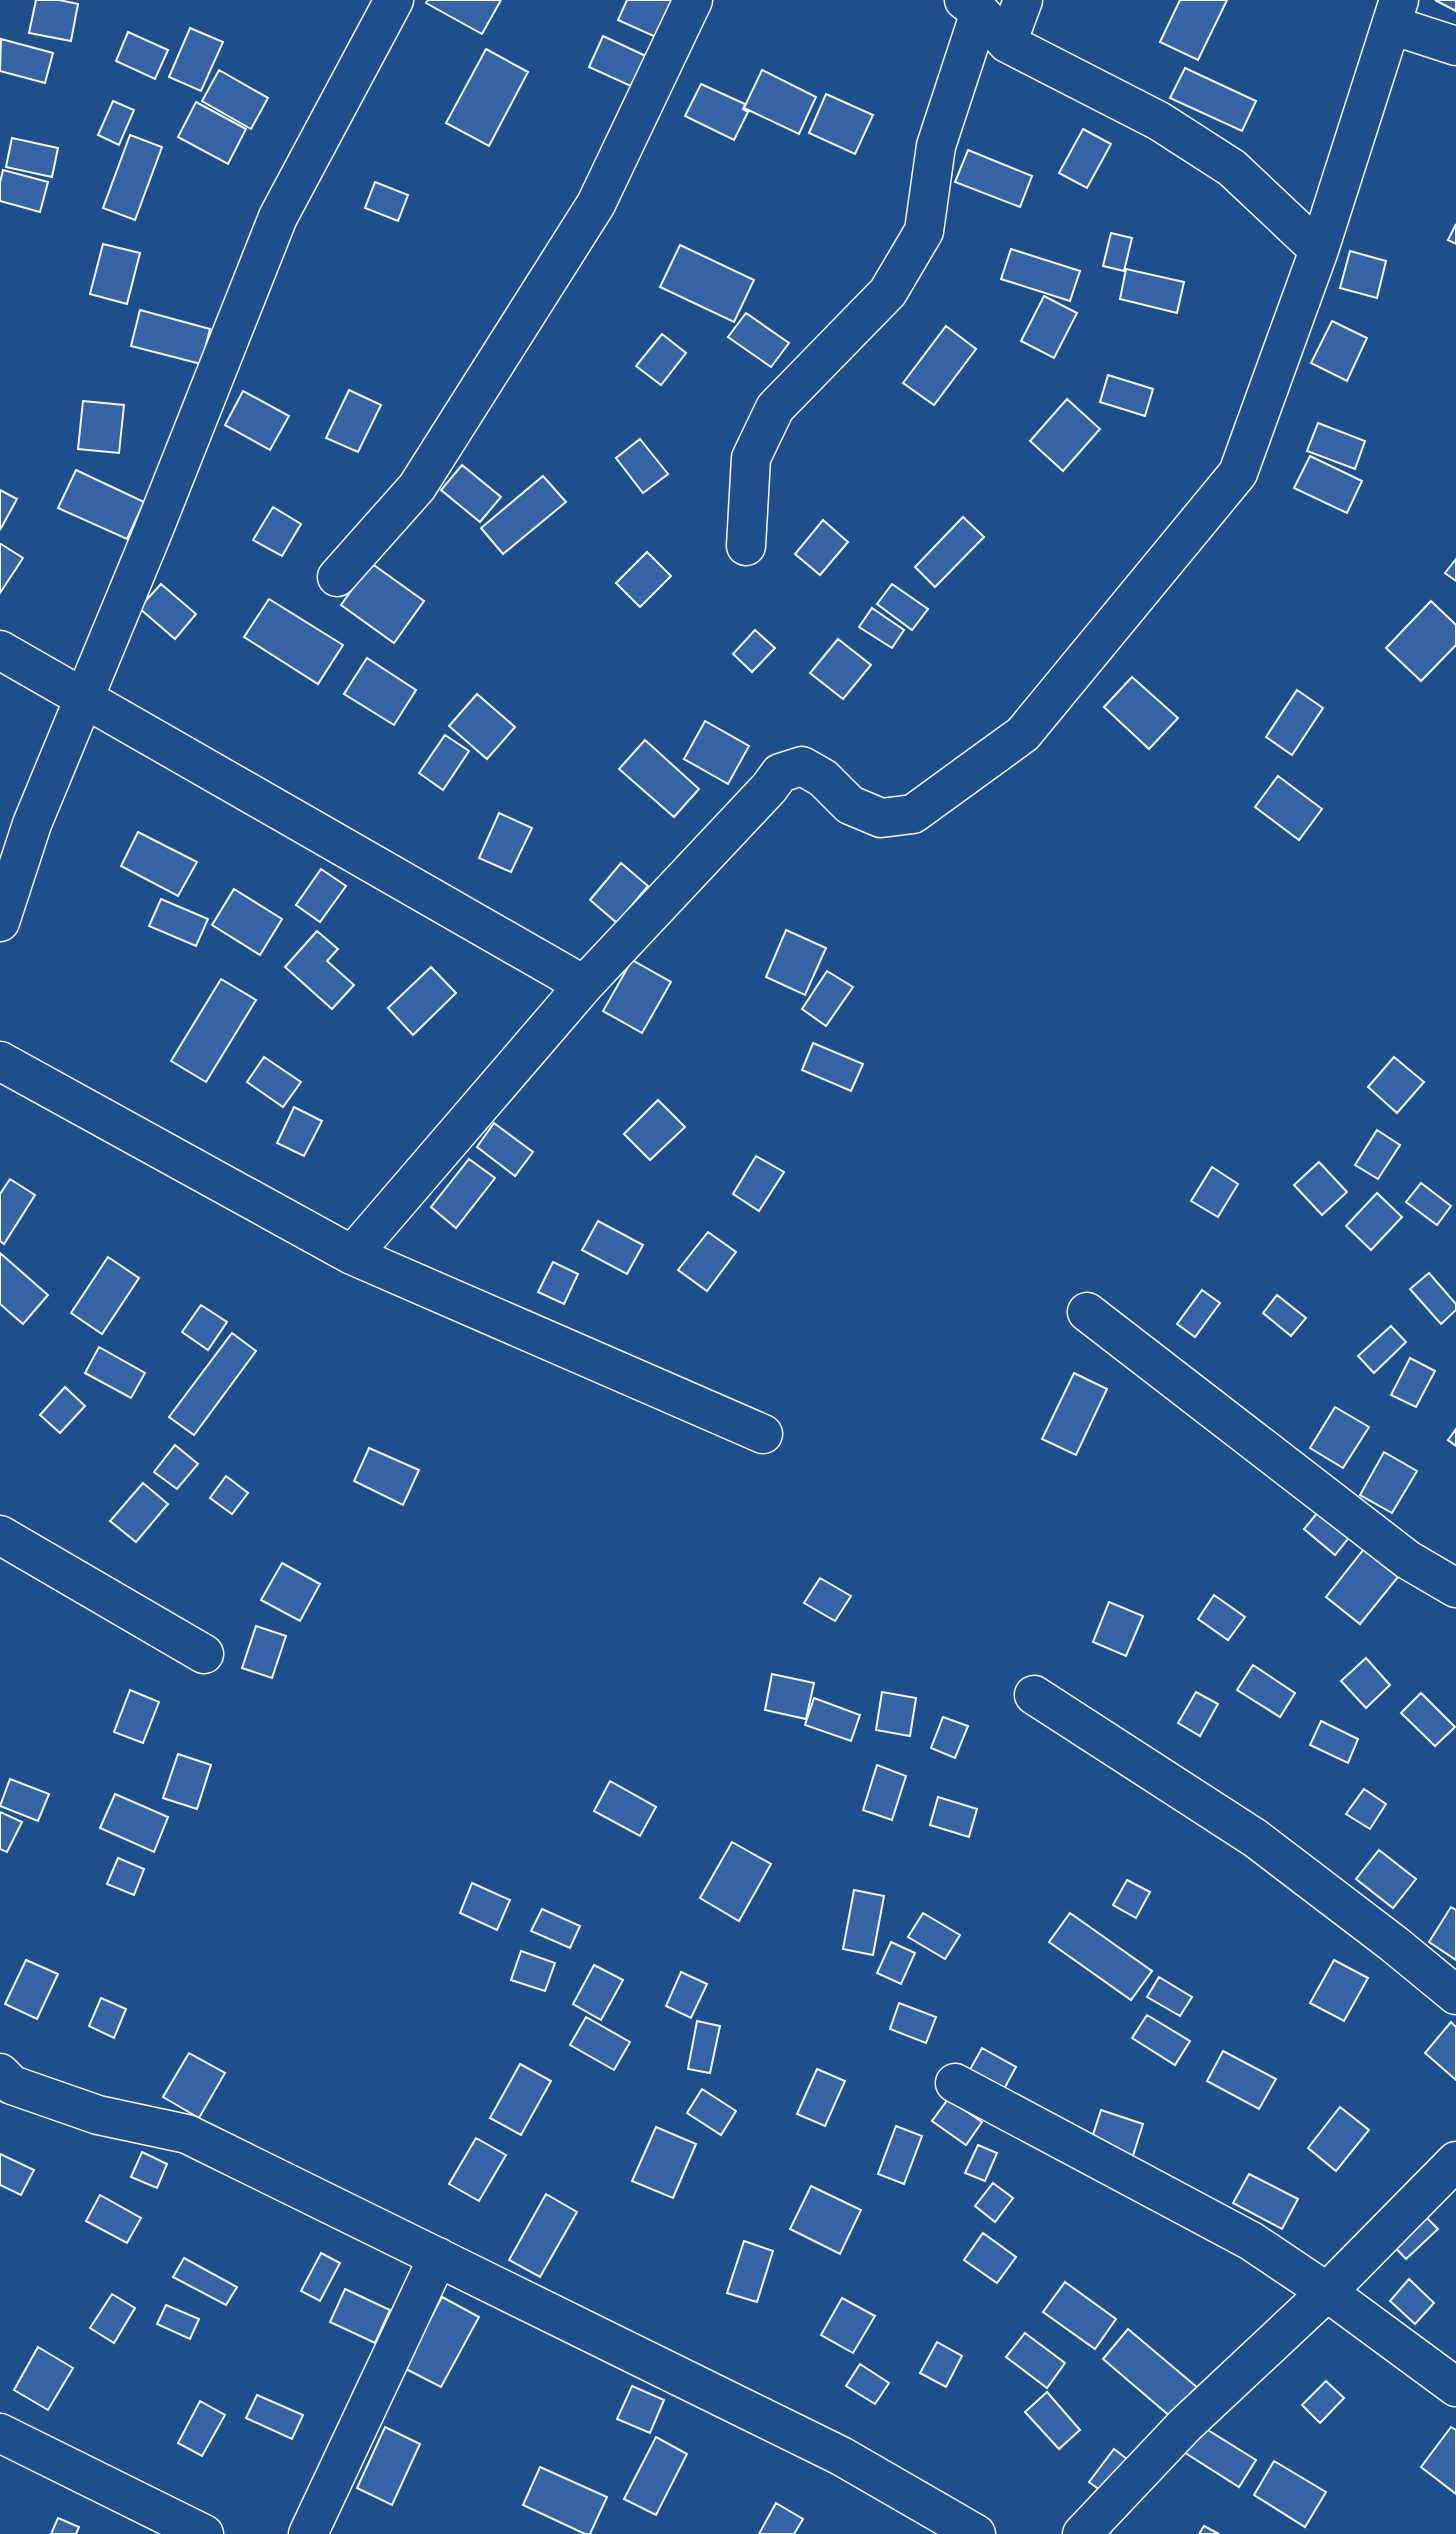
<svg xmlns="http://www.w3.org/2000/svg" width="1456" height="2534" font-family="'Public Sans',sans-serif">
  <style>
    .building { fill: #3563a3; stroke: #f2f6ff; stroke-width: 2 }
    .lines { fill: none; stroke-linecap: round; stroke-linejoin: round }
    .minor-casing { stroke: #f2f6ff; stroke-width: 41 }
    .minor { stroke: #1f4e8c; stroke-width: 38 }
  </style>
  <rect width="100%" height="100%" fill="#1f4e8c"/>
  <path class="building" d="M36 0H59L78 4 71 41 29 33Z
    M428 0H501L482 34 426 3Z
    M627 0H676L658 38 618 20Z
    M1180 0H1227L1198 60 1160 42Z
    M1435 0H1456V11Z
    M190 28 223 42 201 91 169 77Z
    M128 32 168 50 155 79 116 61Z
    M603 36 648 57 633 87 589 67Z
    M1 39 53 53 45 83 0 71Z
    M486 49 528 72 489 146 446 123Z
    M1185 68 1256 101 1242 131 1170 98Z
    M219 70 268 98 251 129 202 101Z
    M762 70 816 97 799 134 744 108Z
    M701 84 745 104 743 109 748 112 734 140 685 116Z
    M826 94 873 115 855 154 809 133Z
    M113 101 134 110 119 145 98 135Z
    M196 102 246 129 228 164 178 137Z
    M1083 129 1111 144 1087 188 1059 173Z
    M130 135 162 147 135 220 103 208Z
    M12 138 58 148 52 177 6 167Z
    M968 150 1032 176 1020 207 955 182Z
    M3 170 48 182 40 212 0 201V183Z
    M375 182 408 195 398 221 365 208Z
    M1456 224V244L1448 240Z
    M1111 233 1132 238 1124 271 1103 266Z
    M103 244 140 253 127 304 90 294Z
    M680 245 754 280 734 322 660 287Z
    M1011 249 1080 271 1070 301 1001 279Z
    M1350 251 1386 261 1377 298 1340 288Z
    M1126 269 1184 282 1177 313 1120 299Z
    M1044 296 1077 313 1054 358 1021 341Z
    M140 310 210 329 201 364 131 346Z
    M746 313 789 343 771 367 728 337Z
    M1332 321 1367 338 1347 381 1311 363Z
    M946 326 976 349 934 405 903 383Z
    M662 334 686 353 661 385 636 366Z
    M1108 375 1153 389 1145 416 1100 402Z
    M349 390 381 405 358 452 326 438Z
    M243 391 289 416 270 450 225 425Z
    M1067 399 1100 429 1063 471 1030 441Z
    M83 401 124 405 119 453 78 449Z
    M1318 423 1365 441 1355 469 1307 451Z
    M640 439 668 474 643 493 616 458Z
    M1310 456 1362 481 1347 513 1294 488Z
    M462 465 501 497 480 522 441 490Z
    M76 470 144 502 127 539 58 508Z
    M543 476 566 502 503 554 481 528Z
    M0 490 17 499 0 530Z
    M273 507 301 524 282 556 253 540Z
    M963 517 984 537 935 587 915 567Z
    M823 520 848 542 820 575 795 554Z
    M1 544 23 558 0 593V545Z
    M647 552 671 576 640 607 616 583Z
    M1456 559V581L1445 573Z
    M371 563 424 601 394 643 341 605Z
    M161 584 196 614 175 639 139 608Z
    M892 584 928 609 912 630 877 604Z
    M269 599 343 645 318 684 244 637Z
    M1431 601 1456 625V645L1421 681 1386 648Z
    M872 608 904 630 892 648 859 627Z
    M755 630 775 648 752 672 733 654Z
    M838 639 871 665 843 699 810 673Z
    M367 658 416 690 394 725 344 694Z
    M1132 677 1178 718 1149 749 1104 707Z
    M1297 690 1323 708 1292 755 1266 737Z
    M477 694 515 727 487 759 449 726Z
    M705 721 749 746 728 784 684 759Z
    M445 735 469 751 443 790 419 773Z
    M645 740 699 789 674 817 619 769Z
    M1278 776 1322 809 1299 840 1255 807Z
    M499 813 532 828 511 872 479 858Z
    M138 832 197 862 178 896 121 866Z
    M621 863 648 886 617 923 590 900Z
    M321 869 346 886 320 922 296 905Z
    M234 889 282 919 260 955 212 925Z
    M161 899 208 919 196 946 149 926Z
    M786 930 826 948 805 995 766 977Z
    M317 931 338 949 327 961 354 985 332 1009 285 967Z
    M632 960 671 982 642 1033 603 1011Z
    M431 967 456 993 413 1035 388 1008Z
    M827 971 853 987 826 1026 802 1009Z
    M221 979 256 1000 206 1082 171 1061Z
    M813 1043 863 1064 851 1091 802 1070Z
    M264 1057 301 1082 283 1107 247 1082Z
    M1394 1057 1424 1082 1397 1113 1368 1087Z
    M658 1100 685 1127 650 1160 624 1134Z
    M294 1107 322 1121 304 1156 277 1143Z
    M494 1123 533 1152 515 1176 477 1147Z
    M1377 1130 1400 1145 1378 1179 1355 1165Z
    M756 1156 784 1172 759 1211 733 1194Z
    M469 1159 495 1178 456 1228 431 1207Z
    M1319 1162 1347 1192 1322 1215 1294 1185Z
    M1212 1167 1238 1184 1218 1217 1191 1201Z
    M10 1179 35 1195 4 1244 0 1241V1194Z
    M1421 1183 1451 1206 1437 1225 1406 1202Z
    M1377 1193 1402 1217 1371 1250 1346 1226Z
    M598 1221 643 1245 627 1274 582 1250Z
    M708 1232 736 1252 707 1291 678 1270Z
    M0 1253 48 1295 23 1324 0 1304Z
    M108 1257 139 1278 102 1334 71 1313Z
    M553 1262 578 1274 564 1304 538 1292Z
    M1429 1273 1456 1304V1310L1441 1324 1410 1289Z
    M1202 1290 1220 1303 1195 1337 1177 1324Z
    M1277 1295 1306 1318 1291 1336 1263 1313Z
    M201 1305 227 1322 208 1350 182 1332Z
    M1391 1326 1406 1342 1374 1373 1358 1356Z
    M232 1333 256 1351 194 1435 169 1417Z
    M99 1347 145 1373 131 1398 85 1373Z
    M1410 1358 1435 1371 1416 1407 1391 1395Z
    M1074 1373 1107 1389 1076 1455 1042 1439Z
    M65 1387 85 1406 60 1433 40 1415Z
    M1335 1407 1369 1427 1343 1468 1310 1448Z
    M1456 1429V1446L1448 1440Z
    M175 1445 198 1464 177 1489 154 1472Z
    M369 1448 419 1470 403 1505 354 1481Z
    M1384 1452 1417 1471 1392 1513 1360 1495Z
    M226 1476 248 1493 232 1514 210 1498Z
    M143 1483 168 1504 136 1542 110 1521Z
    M1328 1500 1359 1525 1335 1555 1304 1529Z
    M1364 1549 1398 1577 1360 1624 1326 1597Z
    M282 1563 320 1584 300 1621 261 1600Z
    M820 1578 851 1596 835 1621 804 1603Z
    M1214 1595 1245 1617 1228 1640 1198 1619Z
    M1109 1602 1143 1616 1126 1656 1093 1642Z
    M256 1626 286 1636 272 1678 242 1668Z
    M1366 1658 1390 1685 1366 1708 1341 1681Z
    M1253 1665 1295 1693 1280 1717 1237 1690Z
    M772 1674 814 1683 806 1719 765 1710Z
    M130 1690 159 1702 143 1743 114 1732Z
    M882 1692 916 1698 910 1736 876 1730Z
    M1196 1692 1218 1704 1200 1736 1178 1723Z
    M1421 1693 1455 1727 1435 1746 1401 1713Z
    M814 1698 860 1715 851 1741 805 1725Z
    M943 1717 968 1726 955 1758 931 1748Z
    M1321 1721 1358 1739 1348 1763 1310 1745Z
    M178 1754 211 1765 197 1809 163 1798Z
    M877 1765 906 1776 892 1820 863 1810Z
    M10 1779 49 1794 38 1821 0 1806Z
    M610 1781 656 1807 640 1836 594 1811Z
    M1364 1789 1386 1804 1370 1829 1346 1814Z
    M115 1794 168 1817 154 1852 100 1828Z
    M938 1797 977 1809 969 1837 930 1825Z
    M0 1812 22 1822 7 1852 0 1849Z
    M732 1842 771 1864 739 1921 700 1898Z
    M1379 1850 1416 1879 1393 1908 1356 1879Z
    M118 1858 144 1869 134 1895 107 1884Z
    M1127 1880 1150 1892 1136 1918 1113 1905Z
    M472 1883 510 1900 497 1930 460 1913Z
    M854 1890 884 1896 873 1955 843 1949Z
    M1451 1907 1456 1910V1960L1429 1942Z
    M542 1909 580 1926 570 1948 531 1931Z
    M923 1913 960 1935 945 1959 908 1937Z
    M1070 1913 1152 1971 1131 2000 1049 1942Z
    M891 1942 915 1953 901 1984 877 1973Z
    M521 1951 555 1963 545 1991 511 1980Z
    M26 1960 58 1974 37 2019 5 2004Z
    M1334 1960 1368 1978 1344 2021 1310 2003Z
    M594 1965 623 1980 601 2020 573 2004Z
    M681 1972 707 1984 691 2018 666 2006Z
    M1159 1977 1192 1997 1180 2016 1147 1997Z
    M101 1998 126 2009 114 2038 89 2026Z
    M899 2003 936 2017 926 2043 890 2029Z
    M1147 2015 1190 2041 1175 2065 1132 2038Z
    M586 2017 630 2042 614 2070 570 2045Z
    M697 2021 720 2026 710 2073 688 2069Z
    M1451 2022 1456 2027V2080L1425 2053Z
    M982 2048 1016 2067 1003 2091 968 2073Z
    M1223 2051 1276 2079 1259 2109 1207 2081Z
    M189 2053 225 2073 199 2118 163 2097Z
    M520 2064 551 2081 521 2135 490 2118Z
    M817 2069 845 2081 825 2126 797 2114Z
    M702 2089 736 2111 721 2135 687 2113Z
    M948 2099 982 2122 966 2145 932 2121Z
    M1340 2107 1369 2130 1336 2171 1308 2148Z
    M1101 2110 1143 2124 1130 2165 1088 2150Z
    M896 2126 922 2136 904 2184 878 2174Z
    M656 2127 696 2144 673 2198 632 2181Z
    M476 2138 506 2155 479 2201 449 2184Z
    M978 2145 997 2153 985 2181 965 2173Z
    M142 2152 167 2164 157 2188 131 2177Z
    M0 2154 34 2170 21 2195 0 2185Z
    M1249 2174 1298 2199 1282 2229 1233 2203Z
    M993 2183 1013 2198 995 2222 975 2206Z
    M811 2186 861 2210 840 2254 790 2229Z
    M546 2194 577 2212 540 2277 509 2260Z
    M100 2195 141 2218 127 2243 86 2221Z
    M1421 2212 1438 2229 1406 2259 1390 2242Z
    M983 2233 1016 2257 997 2283 964 2260Z
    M744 2241 773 2251 757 2302 727 2293Z
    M321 2253 340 2263 320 2301 301 2291Z
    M184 2258 237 2287 226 2305 173 2277Z
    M1409 2279 1434 2303 1415 2324 1390 2301Z
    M1065 2282 1116 2319 1095 2349 1043 2312Z
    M345 2289 390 2310 375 2343 330 2322Z
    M112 2294 135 2308 114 2343 90 2328Z
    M442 2297 479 2317 441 2387 404 2368Z
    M842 2298 875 2316 853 2353 821 2335Z
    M166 2305 199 2319 190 2339 157 2324Z
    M1128 2329 1204 2393 1178 2423 1103 2359Z
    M1025 2333 1065 2363 1047 2388 1006 2357Z
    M937 2342 962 2356 946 2387 920 2373Z
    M38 2347 73 2368 48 2410 14 2390Z
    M860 2364 889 2383 875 2404 846 2386Z
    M1326 2381 1344 2398 1320 2423 1302 2405Z
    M632 2386 664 2400 650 2433 617 2419Z
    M1047 2392 1080 2430 1059 2449 1025 2412Z
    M257 2395 303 2415 292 2439 246 2418Z
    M200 2401 225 2415 202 2456 178 2443Z
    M1195 2422 1256 2460 1239 2487 1179 2449Z
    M385 2427 420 2444 392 2505 357 2488Z
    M1451 2427 1456 2430V2494L1421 2467Z
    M656 2437 687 2454 656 2515 624 2499Z
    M1114 2449 1136 2466 1111 2498 1089 2482Z
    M1274 2461 1326 2492 1305 2527 1254 2495Z
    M540 2467 607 2497 590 2534H585L523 2505Z
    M776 2503 803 2519 794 2534H759Z
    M58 2518 79 2527 76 2534H51Z
    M1204 2526 1219 2534H1199Z"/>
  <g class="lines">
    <defs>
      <path id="minor" d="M964 0 980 12 1007 43 1159 121 1232 168 1319 250
        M1391 25 1456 46
        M1007 43 1023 0
        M746 546 751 458 775 408 888 292 924 231 936 146 980 12
        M337 577 417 487 596 204 693 0
        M0 650 584 985
        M0 922 32 824 152 534 278 217 394 0
        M0 1061 352 1255 763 1434
        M352 1255 584 985 769 788 780 773 802 766 823 778 850 805 881 818 913 814 1023 734 1238 473 1319 250 1399 0
        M1087 1312 1408 1560 1456 1588
        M0 1535 204 1654
        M1034 1695 1255 1838 1394 1944 1456 1995
        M0 2073 12 2085 98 2115 187 2134 841 2456 976 2534
        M955 2083 1251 2241 1327 2292 1456 2387
        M0 2433 204 2534
        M308 2534 438 2257
        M1082 2534 1185 2425 1327 2292 1456 2161"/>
    </defs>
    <use href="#minor" class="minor-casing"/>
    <use href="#minor" class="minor"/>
  </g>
</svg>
